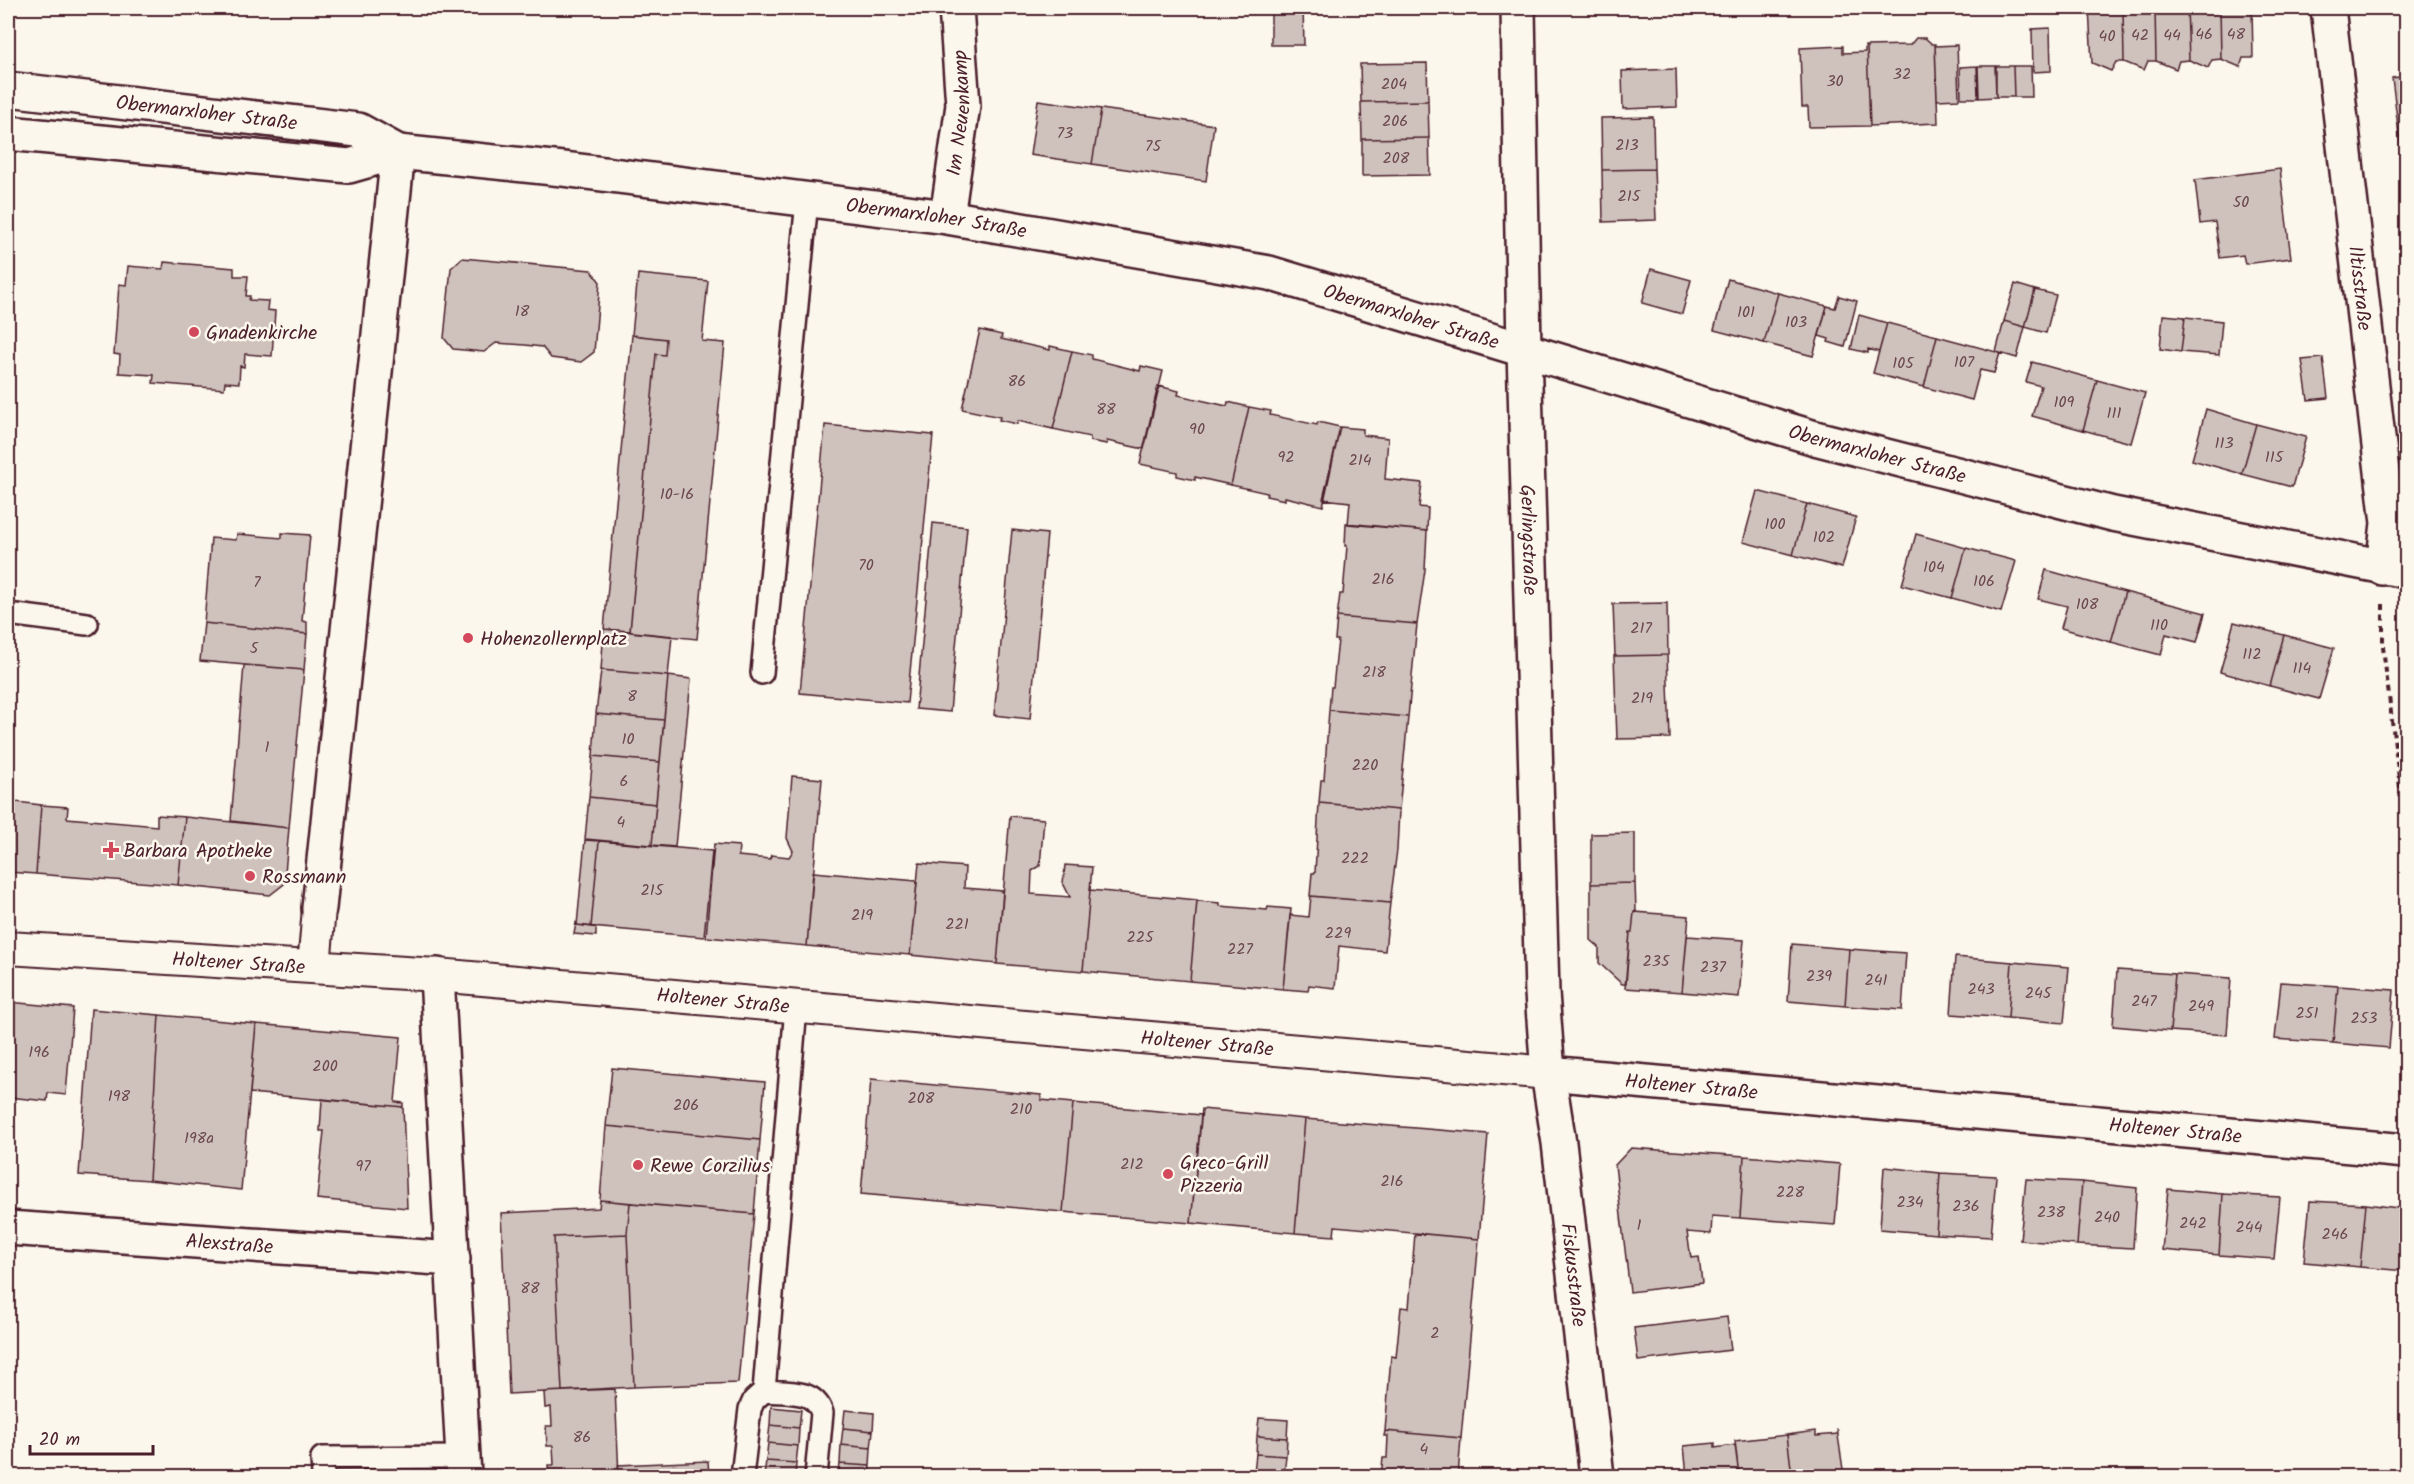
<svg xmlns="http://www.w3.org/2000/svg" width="2414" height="1484" font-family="Kalam,sans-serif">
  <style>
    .green { fill: #e2d7d0; stroke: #967b7e; stroke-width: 1.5 }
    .building { fill: #cfc2bc; stroke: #4a1f2b; stroke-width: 1.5 }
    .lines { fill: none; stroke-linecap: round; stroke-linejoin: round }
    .service-casing { stroke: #4a1f2b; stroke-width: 26 }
    .pedestrian-casing { stroke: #4a1f2b; stroke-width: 36 }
    .minor-casing { stroke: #4a1f2b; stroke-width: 38 }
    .tertiary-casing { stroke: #4a1f2b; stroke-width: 38 }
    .path { stroke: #4a1f2b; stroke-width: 4; stroke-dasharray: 6 4.5; stroke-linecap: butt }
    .service { stroke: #fbf7ec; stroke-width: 21 }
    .pedestrian { stroke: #fbf7ec; stroke-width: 32 }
    .minor { stroke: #fbf7ec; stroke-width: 33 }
    .tertiary { stroke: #fbf7ec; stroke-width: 33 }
    .poi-dot { fill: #d1495b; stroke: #fbf7ec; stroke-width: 2 }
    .labels { text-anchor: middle; stroke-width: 5; stroke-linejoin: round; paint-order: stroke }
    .number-label { font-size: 16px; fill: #6b484f }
    .street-label { font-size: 20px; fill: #4a1f2b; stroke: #fbf7ec }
    .poi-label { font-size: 20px; fill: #4a1f2b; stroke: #fbf7ec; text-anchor: start }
  </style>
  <rect width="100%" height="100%" fill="#fbf7ec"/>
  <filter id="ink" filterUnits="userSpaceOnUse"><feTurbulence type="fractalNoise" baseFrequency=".0167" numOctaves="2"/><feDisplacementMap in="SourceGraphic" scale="12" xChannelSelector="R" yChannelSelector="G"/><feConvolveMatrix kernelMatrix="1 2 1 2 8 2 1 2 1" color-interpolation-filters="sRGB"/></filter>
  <g filter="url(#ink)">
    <path class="green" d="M2406 301V363L2399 302Z"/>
    <path class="building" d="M1271 8H1303L1304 45H1271Z
      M2089 8H2123L2124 62H2116L2111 71 2092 63Z
      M2123 8H2155L2156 61H2148L2144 70 2124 62Z
      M2155 8H2187L2189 60 2179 61 2176 69 2156 61Z
      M2187 8H2220L2221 59 2212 60 2208 68 2189 60Z
      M2220 8H2252L2253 58H2243L2240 67 2221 59Z
      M2050 28 2051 71 2033 72 2032 29Z
      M1916 38H1925L1932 44H1935L1938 123 1870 126 1867 46 1910 45Z
      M1957 45 1959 99 1937 100 1935 46Z
      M1843 46V53L1865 52V46H1867L1870 126 1809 127 1808 107H1802L1800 48Z
      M1427 63 1428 101 1361 102 1360 64Z
      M1977 66 1978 98H1961L1960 67Z
      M1978 66H1995L1996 97 1979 98Z
      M1996 66H2013L2014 97H1996Z
      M2013 66H2031L2032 97H2014Z
      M1676 69 1677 107 1623 109 1622 71Z
      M2406 76V175H2404L2392 78Z
      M1038 100 1101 109 1092 164 1030 155Z
      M1428 101 1429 138 1362 139 1361 102Z
      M1101 109 1214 125 1206 181 1092 164Z
      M1653 117 1654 169 1602 170 1601 118Z
      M1429 138 1430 175 1362 176V139Z
      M1654 169 1656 220 1603 222 1602 170Z
      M2280 169 2291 258 2245 264 2243 255 2220 258 2215 222 2200 224 2195 180Z
      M462 258 591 270 600 282 594 352 581 362 551 358 542 347 525 345 496 343 484 352 453 349 444 338 451 268Z
      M164 262 234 268V276H248L246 296H250L249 300 268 301 267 310 275 311 272 356 245 354 244 367 240 366 239 383 225 382 224 389 153 383 154 375 119 373 120 355 114 354 119 284 126 285 128 266 163 269Z
      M1651 269 1691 280 1682 314 1642 303Z
      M638 274 708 281 702 341 725 343 697 639 630 632 656 354 665 355 666 339 632 335Z
      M1728 279 1778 293 1764 343 1714 330Z
      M2015 284 2035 290 2025 327 2004 321Z
      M2035 290 2056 295 2046 333 2025 327Z
      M1778 293 1827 306 1813 356 1764 343Z
      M1839 296 1857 301 1845 347 1828 342 1829 339 1819 336 1827 306 1835 308Z
      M1859 315 1887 323 1879 352 1868 349V353L1851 349Z
      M2163 315 2185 317 2181 352 2160 349Z
      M2185 317 2222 321 2219 355 2181 352Z
      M2004 321 2025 327 2017 358 1996 352Z
      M1887 323 1937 336 1924 387 1873 373Z
      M980 330 1002 335 1001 339 1050 350V346L1072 351 1053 429 1018 421 1017 424 999 420 1000 417 962 409Z
      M632 335 666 339 665 355 656 354 630 631 604 629Z
      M1937 336 2000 353 1994 373 1980 370 1972 400 1924 387Z
      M1072 351 1092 355V359L1140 371 1141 366 1163 371 1144 449 1107 441V444L1090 441V437L1053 429Z
      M2323 358 2328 398 2308 400 2302 360Z
      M2032 362 2097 380 2083 430 2032 416 2041 386 2026 382Z
      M2097 380 2145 393 2131 443 2083 430Z
      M1158 386 1179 391 1178 395 1227 406 1228 402 1249 407 1231 485 1195 477V480L1177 476V472L1140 464Z
      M1249 407 1271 411 1270 415 1317 425 1318 422 1340 427 1323 506 1285 497V500L1266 496 1267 493 1231 485Z
      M2206 409 2256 424 2242 474 2192 460Z
      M2256 424 2306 437 2292 487 2242 474Z
      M825 425 933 435 907 703 800 693Z
      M1340 427 1363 429V435L1388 438 1385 479 1422 483 1419 507 1428 508 1427 531 1348 524 1350 502 1323 499Z
      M1757 491 1807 504 1793 555 1743 542Z
      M1807 504 1856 517 1842 568 1793 555Z
      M933 523 967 527 950 712 916 709Z
      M1346 523 1427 531 1425 570 1417 624 1337 617 1340 594H1343L1347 546H1345Z
      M1012 530 1047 534 1030 719 994 715Z
      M282 533 310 535 302 621 307 622V634L204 623 211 538 236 540 237 534 282 538Z
      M1916 534 1966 548 1952 598 1902 585Z
      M1966 548 2016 561 2001 612 1952 598Z
      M2046 570 2125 592 2111 642 2061 628 2067 606 2038 599Z
      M2125 592 2205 613 2197 642 2166 634 2161 655 2111 642Z
      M1667 603 1668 655 1615 656 1613 604Z
      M1337 617 1417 624 1408 717 1329 710 1331 687H1333L1338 640H1335Z
      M2234 622 2284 635 2270 686 2220 672Z
      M204 623 307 634 304 670 200 661Z
      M604 629 672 636 668 676 601 670Z
      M2284 635 2334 648 2319 699 2270 686Z
      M1667 655 1670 738 1617 739 1614 656Z
      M244 665 304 670 289 828 231 821Z
      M601 670 668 676 664 720 596 714Z
      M668 676 691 679 675 847 652 845Z
      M1329 710 1408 717 1399 810 1319 803 1321 780H1324Z
      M596 714 664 720 660 762 593 756Z
      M593 756 660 762 656 804 589 797Z
      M792 776 822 779 807 946 706 937 714 844 739 846 738 856 770 859 771 855 789 857 793 851 787 838Z
      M589 797 656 804 652 845 585 839Z
      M8 801 41 805 36 874 8 872Z
      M1319 803 1399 810 1397 850 1390 903 1310 896 1312 873H1315Z
      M41 805 68 807 67 818 157 826V815L185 817 178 885 36 874Z
      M1010 816 1044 819 1040 866 1032 871 1031 894 1070 897 1063 883 1065 865 1092 867 1083 971 997 964Z
      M185 817 289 828 284 884 270 895 178 885Z
      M1635 833V883L1591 884V834Z
      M585 840 599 841 591 927 577 925Z
      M599 841 712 851 704 937 591 927Z
      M919 863 965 867 964 888 1003 891 997 964 910 955Z
      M813 872 917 881 910 955 807 946Z
      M1635 883 1636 911 1634 912 1632 932H1630L1626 984H1622L1599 963V947L1591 940V884Z
      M1090 890 1197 900 1190 981 1083 971Z
      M1311 896 1390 903 1385 951 1339 946 1335 988 1309 985 1308 991 1283 989 1290 915 1309 917Z
      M1197 901 1220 903V906L1267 910 1268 907 1291 909 1283 989 1190 981Z
      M1634 912 1689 916 1682 992 1625 988 1630 932H1632Z
      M576 923 577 925 596 927V936L574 934Z
      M1687 936 1744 940 1739 997 1682 992Z
      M1792 944 1849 949 1845 1006 1788 1001Z
      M1849 949 1906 953 1902 1010 1845 1006Z
      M1955 957 2012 962 2008 1018 1951 1014Z
      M2012 962 2069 967 2064 1023 2008 1018Z
      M2117 970 2175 974 2170 1031 2113 1026Z
      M2175 974 2231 978 2227 1035 2170 1031Z
      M2281 982 2338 986 2333 1043 2275 1039Z
      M2338 986 2394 990 2389 1048 2333 1043Z
      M8 1002 73 1008 66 1095 48 1093 47 1101 8 1097Z
      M91 1009 159 1015 149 1180 79 1175Z
      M159 1015 256 1024 241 1190 149 1180Z
      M256 1024 401 1037 395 1102 403 1103V1107L250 1093Z
      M612 1068 765 1082 760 1140 606 1126Z
      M871 1079 1041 1095V1100L1073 1103 1063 1212 861 1194Z
      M322 1099 403 1107 407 1208 317 1199 324 1131H320Z
      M1073 1103 1201 1115 1191 1223 1063 1212Z
      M1202 1109 1305 1119 1295 1233 1191 1223Z
      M1305 1119 1488 1134 1479 1239 1335 1226 1334 1236 1295 1233Z
      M606 1126 760 1140 754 1214 600 1200Z
      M1631 1148 1744 1156 1740 1218 1712 1216 1711 1234 1687 1232 1691 1258 1699 1257 1702 1283 1630 1292 1615 1165Z
      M1744 1156 1840 1164 1835 1225 1740 1218Z
      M1884 1167 1940 1173 1936 1234 1880 1229Z
      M1940 1173 1996 1176 1991 1237 1936 1234Z
      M2026 1179 2082 1182 2077 1245 2020 1240Z
      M2082 1182 2137 1188 2133 1248 2077 1245Z
      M2168 1189 2223 1194 2219 1255 2162 1250Z
      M2223 1194 2280 1197 2274 1259 2219 1255Z
      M600 1200 630 1203 627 1234 554 1237 562 1391 509 1394 501 1213 599 1208Z
      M2310 1201 2366 1204 2360 1267 2304 1262Z
      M630 1203 754 1214 738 1383 634 1387 627 1234Z
      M2366 1204 2406 1209V1271L2360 1267Z
      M1415 1233 1479 1239 1461 1438 1385 1431 1391 1356 1396 1357 1401 1307 1409 1308Z
      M627 1234 634 1387 562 1391 554 1237Z
      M1727 1317 1731 1350 1638 1361 1634 1328Z
      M615 1389 619 1476H549L548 1465H554L553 1446H547L546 1426H552L551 1407 545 1408 544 1392Z
      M771 1407 801 1410 799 1428 770 1425Z
      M845 1410 874 1413 873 1431 843 1428Z
      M1259 1418 1288 1420 1287 1438 1257 1436Z
      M770 1425 799 1428 798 1446 768 1443Z
      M843 1428 873 1431 871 1448 841 1445Z
      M1837 1429 1844 1476H1792L1787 1435 1816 1431V1436L1838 1434Z
      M1385 1431 1461 1438 1458 1476H1381L1383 1458H1387L1388 1436H1384Z
      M1787 1435 1792 1476H1739L1735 1441Z
      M1257 1436 1287 1438 1286 1456 1256 1454Z
      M768 1443 798 1446 796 1463 766 1461Z
      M1715 1443V1448L1735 1445 1739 1476H1687L1684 1446Z
      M841 1445 871 1448 870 1466 840 1464Z
      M1256 1454 1286 1456 1284 1474 1254 1472Z
      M2402 1460H2406V1476H2404Z
      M708 1461 709 1476H619L618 1465Z
      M766 1461 796 1463 795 1476H764Z
      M840 1464 870 1466 869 1476H838Z
      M1254 1472 1284 1474 1283 1476H1254Z"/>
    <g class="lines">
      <defs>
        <path id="service" d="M8 614 87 624
          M762 673 807 200
          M764 1391 796 1007
          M323 1476 322 1458 464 1457
          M742 1476 750 1409 754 1400 764 1391C786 1393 814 1388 822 1413L816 1476"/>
        <g id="pedestrian">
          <path id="s1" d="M8 948 437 975 1548 1073"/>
          <path d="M314 967 319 908"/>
        </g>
        <g id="minor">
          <path id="s2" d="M1518 8 1524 349 1542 993 1548 1073 1559 1143 1597 1476"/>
          <path id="s3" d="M2328 8 2388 523 2383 568"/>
          <path id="s4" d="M947 217 963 105 956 8"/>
          <path d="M319 908 398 152"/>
          <path d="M437 975 464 1476"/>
          <path id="s5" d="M1548 1073 2406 1151"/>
          <path id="s6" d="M8 1228 453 1259"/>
        </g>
        <g id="tertiary">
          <path id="s7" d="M8 89 358 130 398 152"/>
          <path id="s8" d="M8 133 349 166 398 152 563 169 947 217 1269 273 1815 438 2113 514 2406 571"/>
        </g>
      </defs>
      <use href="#service" class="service-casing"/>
      <use href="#pedestrian" class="pedestrian-casing"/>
      <use href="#minor" class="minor-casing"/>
      <use href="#tertiary" class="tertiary-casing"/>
      <path class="path" d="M2383 604V647L2406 836"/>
      <use href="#service" class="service"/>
      <use href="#pedestrian" class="pedestrian"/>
      <use href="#minor" class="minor"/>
      <use href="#tertiary" class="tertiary"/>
    </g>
  </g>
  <g class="poi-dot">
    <circle cx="194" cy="332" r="6"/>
    <circle cx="468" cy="638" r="6"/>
    <path d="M108 841h6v6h6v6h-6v6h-6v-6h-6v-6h6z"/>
    <circle cx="250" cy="876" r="6"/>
    <circle cx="638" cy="1165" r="6"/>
    <circle cx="1168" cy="1174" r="6"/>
  </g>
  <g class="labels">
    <g class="number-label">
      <text x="2204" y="39">46</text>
      <text x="2236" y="39">48</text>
      <text x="2140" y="40">42</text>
      <text x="2172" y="40">44</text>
      <text x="2107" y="41">40</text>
      <text x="1902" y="79">32</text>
      <text x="1835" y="86">30</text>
      <text x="1394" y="89">204</text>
      <text x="1395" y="126">206</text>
      <text x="1065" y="138">73</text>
      <text x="1627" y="150">213</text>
      <text x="1153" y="151">75</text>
      <text x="1396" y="163">208</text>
      <text x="1629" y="201">215</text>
      <text x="2241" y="207">50</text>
      <text x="522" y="316">18</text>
      <text x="1746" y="317">101</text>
      <text x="1796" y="327">103</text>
      <text x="1964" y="367">107</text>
      <text x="1903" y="368">105</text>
      <text x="1017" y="386">86</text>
      <text x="2064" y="407">109</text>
      <text x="1106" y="414">88</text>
      <text x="2114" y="418">111</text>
      <text x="1197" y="434">90</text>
      <text x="2224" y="448">113</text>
      <text x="1286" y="462">92</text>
      <text x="2274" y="462">115</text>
      <text x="1360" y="465">214</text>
      <text x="677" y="499">10-16</text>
      <text x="1775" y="529">100</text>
      <text x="1824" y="542">102</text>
      <text x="866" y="570">70</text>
      <text x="1934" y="572">104</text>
      <text x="1383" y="584">216</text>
      <text x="1984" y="586">106</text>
      <text x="257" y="587">7</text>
      <text x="2087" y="609">108</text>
      <text x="2159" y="630">110</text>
      <text x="1641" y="633">217</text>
      <text x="254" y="653">5</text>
      <text x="2252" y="659">112</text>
      <text x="2302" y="673">114</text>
      <text x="1374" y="677">218</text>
      <text x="632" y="701">8</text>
      <text x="1642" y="703">219</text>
      <text x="628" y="744">10</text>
      <text x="267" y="752">1</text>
      <text x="1365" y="770">220</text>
      <text x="624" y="786">6</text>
      <text x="621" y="827">4</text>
      <text x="1355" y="863">222</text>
      <text x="652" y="895">215</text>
      <text x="862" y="920">219</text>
      <text x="957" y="929">221</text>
      <text x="1338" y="938">229</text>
      <text x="1140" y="942">225</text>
      <text x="1240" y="954">227</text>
      <text x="1656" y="966">235</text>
      <text x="1713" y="972">237</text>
      <text x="1819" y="981">239</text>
      <text x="1876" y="985">241</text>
      <text x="1981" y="994">243</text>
      <text x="2038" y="998">245</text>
      <text x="2144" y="1006">247</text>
      <text x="2201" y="1011">249</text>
      <text x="2307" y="1018">251</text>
      <text x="2364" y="1023">253</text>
      <text x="39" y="1057">196</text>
      <text x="325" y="1071">200</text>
      <text x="119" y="1101">198</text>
      <text x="921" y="1103">208</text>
      <text x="686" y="1110">206</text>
      <text x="1021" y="1114">210</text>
      <text x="199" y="1143">198a</text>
      <text x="1132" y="1169">212</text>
      <text x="363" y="1171">97</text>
      <text x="1392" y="1186">216</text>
      <text x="1790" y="1197">228</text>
      <text x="1910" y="1207">234</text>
      <text x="1966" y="1211">236</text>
      <text x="2051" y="1217">238</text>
      <text x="2107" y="1222">240</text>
      <text x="2193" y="1228">242</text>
      <text x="1639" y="1230">1</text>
      <text x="2249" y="1232">244</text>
      <text x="2335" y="1239">246</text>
      <text x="530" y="1293">88</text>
      <text x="1435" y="1338">2</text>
      <text x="582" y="1442">86</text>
      <text x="1424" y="1454">4</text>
    </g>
    <g class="street-label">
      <text dy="7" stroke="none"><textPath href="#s7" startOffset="200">Obermarxloher Straße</textPath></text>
      <text dy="7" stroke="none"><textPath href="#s4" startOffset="105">Im Neuenkamp</textPath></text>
      <text dy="7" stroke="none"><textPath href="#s8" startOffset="936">Obermarxloher Straße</textPath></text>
      <text dy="7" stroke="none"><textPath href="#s3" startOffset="282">Iltisstraße</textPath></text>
      <text dy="7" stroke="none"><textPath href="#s8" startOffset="1422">Obermarxloher Straße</textPath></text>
      <text dy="7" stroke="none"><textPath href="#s8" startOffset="1908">Obermarxloher Straße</textPath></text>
      <text dy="7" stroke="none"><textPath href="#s2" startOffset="532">Gerlingstraße</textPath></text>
      <text dy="7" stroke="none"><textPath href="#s1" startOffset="231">Holtener Straße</textPath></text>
      <text dy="7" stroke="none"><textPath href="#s1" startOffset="717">Holtener Straße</textPath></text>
      <text dy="7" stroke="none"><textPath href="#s1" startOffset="1203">Holtener Straße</textPath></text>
      <text dy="7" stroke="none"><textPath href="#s5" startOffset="144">Holtener Straße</textPath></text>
      <text dy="7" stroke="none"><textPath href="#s5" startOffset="630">Holtener Straße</textPath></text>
      <text dy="7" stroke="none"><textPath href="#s6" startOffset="222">Alexstraße</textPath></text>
      <text dy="7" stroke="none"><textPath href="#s2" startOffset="1269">Fiskusstraße</textPath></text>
    </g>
    <g class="poi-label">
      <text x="206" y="339">Gnadenkirche</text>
      <text x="480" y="645">Hohenzollernplatz</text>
      <text x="123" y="857">Barbara Apotheke</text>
      <text x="262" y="883">Rossmann</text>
      <text x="1180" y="1169">Greco-Grill<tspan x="1180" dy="23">Pizzeria</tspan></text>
      <text x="650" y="1172">Rewe Corzilius</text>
    </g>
  </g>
  <rect width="2414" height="1484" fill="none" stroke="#fbf7ec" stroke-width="30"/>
  <rect x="15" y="15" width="2384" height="1454" fill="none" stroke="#4a1f2b" stroke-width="2" filter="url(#ink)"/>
  <path d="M30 1445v9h123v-9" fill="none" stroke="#4a1f2b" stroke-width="3"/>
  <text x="39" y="1445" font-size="18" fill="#4a1f2b" stroke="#fbf7ec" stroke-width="4.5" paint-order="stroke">20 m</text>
</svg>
